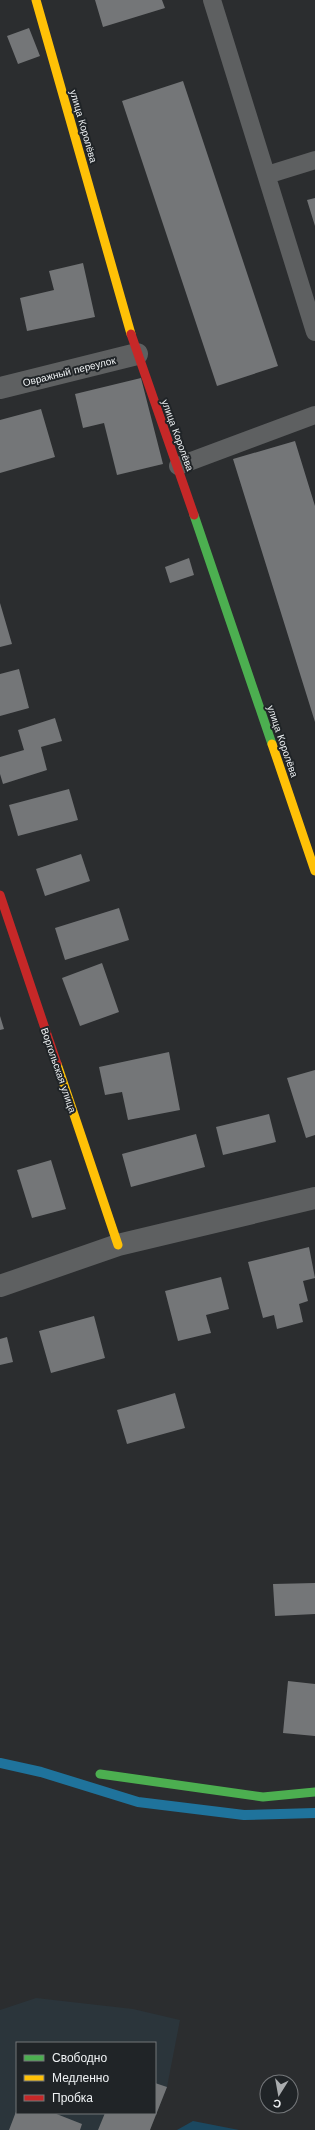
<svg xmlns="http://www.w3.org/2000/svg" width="315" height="2130" font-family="'Work Sans',sans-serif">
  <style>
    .built { fill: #2b353b; fill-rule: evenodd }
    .green { fill: #1b4860 }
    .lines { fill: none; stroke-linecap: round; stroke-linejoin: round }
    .stream { stroke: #1f739c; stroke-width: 10 }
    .building { fill: #747678 }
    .lane { stroke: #5e6061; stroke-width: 18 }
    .street { stroke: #5e6061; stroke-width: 22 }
    .fast { stroke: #4caf50; stroke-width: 9 }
    .slow { stroke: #ffc107; stroke-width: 9 }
    .jam { stroke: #c62828; stroke-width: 9 }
    .labels { text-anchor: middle; stroke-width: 4; stroke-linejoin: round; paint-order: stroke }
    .street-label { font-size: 10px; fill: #eff2f4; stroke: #202427 }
  </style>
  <rect width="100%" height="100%" fill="#2b2d2f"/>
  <path class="built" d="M36 1998 133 2009 180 2020 167 2087 150 2130H0V2010ZM17 2043H155V2113H17Z"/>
  <path class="green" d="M193 2121 239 2130H177Z"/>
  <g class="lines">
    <path class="stream" d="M0 1763 41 1772 138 1802 244 1815 315 1813"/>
  </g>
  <path class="building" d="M95 0H162L165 8 103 27Z
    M29 28 40 56 18 64 7 36Z
    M183 81 278 366 217 386 122 101Z
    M315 198V226L307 200Z
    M83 263 95 317 27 331 20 298 54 290 49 271Z
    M141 378 163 464 117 475 104 423 83 428 75 394Z
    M41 409 55 457 0 473V420Z
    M295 441 315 506V722L233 459Z
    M189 558 194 575 170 583 165 567Z
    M0 603 12 644 0 647Z
    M19 669 29 708 0 716V674Z
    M55 718 62 741 41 747 47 770 3 784 0 774V757L24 750 18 730Z
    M69 789 78 820 18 836 9 805Z
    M81 854 90 881 45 896 36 869Z
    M119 908 129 940 65 960 55 928Z
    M102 963 119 1012 80 1026 62 978Z
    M0 1016 4 1029 0 1030Z
    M169 1052 180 1110 128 1120 122 1092 105 1095 99 1067Z
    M315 1070V1135L306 1138 287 1078Z
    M269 1114 276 1142 223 1155 216 1127Z
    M196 1134 205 1167 131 1187 122 1154Z
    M51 1160 66 1209 32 1218 17 1170Z
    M309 1247 315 1278 303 1281 308 1301 299 1304 303 1322 277 1329 274 1315 263 1318 248 1262Z
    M221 1277 229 1309 206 1315 211 1333 178 1341 165 1291Z
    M94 1316 105 1358 51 1373 39 1331Z
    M7 1337 13 1362 0 1365V1339Z
    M175 1393 185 1428 127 1444 117 1410Z
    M315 1583V1614L275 1616 273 1584Z
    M288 1681 315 1684V1736L283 1733Z
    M155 2083 167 2087 150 2130H98L105 2113H155Z
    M17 2109V2113H54L82 2124 80 2130H9Z"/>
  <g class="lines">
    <path class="lane" d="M212 0 315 332
      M267 175 315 160
      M178 466 315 415"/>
    <path class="street" d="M0 388 137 354
      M0 1286 118 1245 315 1198"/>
    <path class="fast" d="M194 515 272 744
      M100 1774 263 1797 315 1792"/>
    <path class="slow" d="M36 0 131 334
      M272 744 315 871
      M57 1064 118 1245"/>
    <path class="jam" d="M131 334 194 515
      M0 895 57 1064"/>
  </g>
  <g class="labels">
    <g class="street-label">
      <text transform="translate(84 126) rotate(74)" y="4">улица Королёва</text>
      <text transform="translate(69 371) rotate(-14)" y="4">Овражный переулок</text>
      <text transform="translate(178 435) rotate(70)" y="4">улица Королёва</text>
      <text transform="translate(283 741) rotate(71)" y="4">улица Королёва</text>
      <text transform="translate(59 1070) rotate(71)" y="4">Воргольская улица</text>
    </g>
  </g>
  <rect x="16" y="2042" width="140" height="72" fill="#202427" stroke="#737679"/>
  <rect x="24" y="2055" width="20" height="6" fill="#4caf50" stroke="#737679"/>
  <text x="52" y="2062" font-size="12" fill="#eff2f4">Свободно</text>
  <rect x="24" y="2075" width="20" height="6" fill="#ffc107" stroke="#737679"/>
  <text x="52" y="2082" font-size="12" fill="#eff2f4">Медленно</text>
  <rect x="24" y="2095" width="20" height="6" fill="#c62828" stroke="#737679"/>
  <text x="52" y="2102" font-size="12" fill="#eff2f4">Пробка</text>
  <g transform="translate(279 2094) rotate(191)"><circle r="19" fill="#202427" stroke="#737679"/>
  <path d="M0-3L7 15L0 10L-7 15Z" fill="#aaadaf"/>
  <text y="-6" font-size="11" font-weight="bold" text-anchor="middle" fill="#eff2f4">С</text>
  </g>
</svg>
